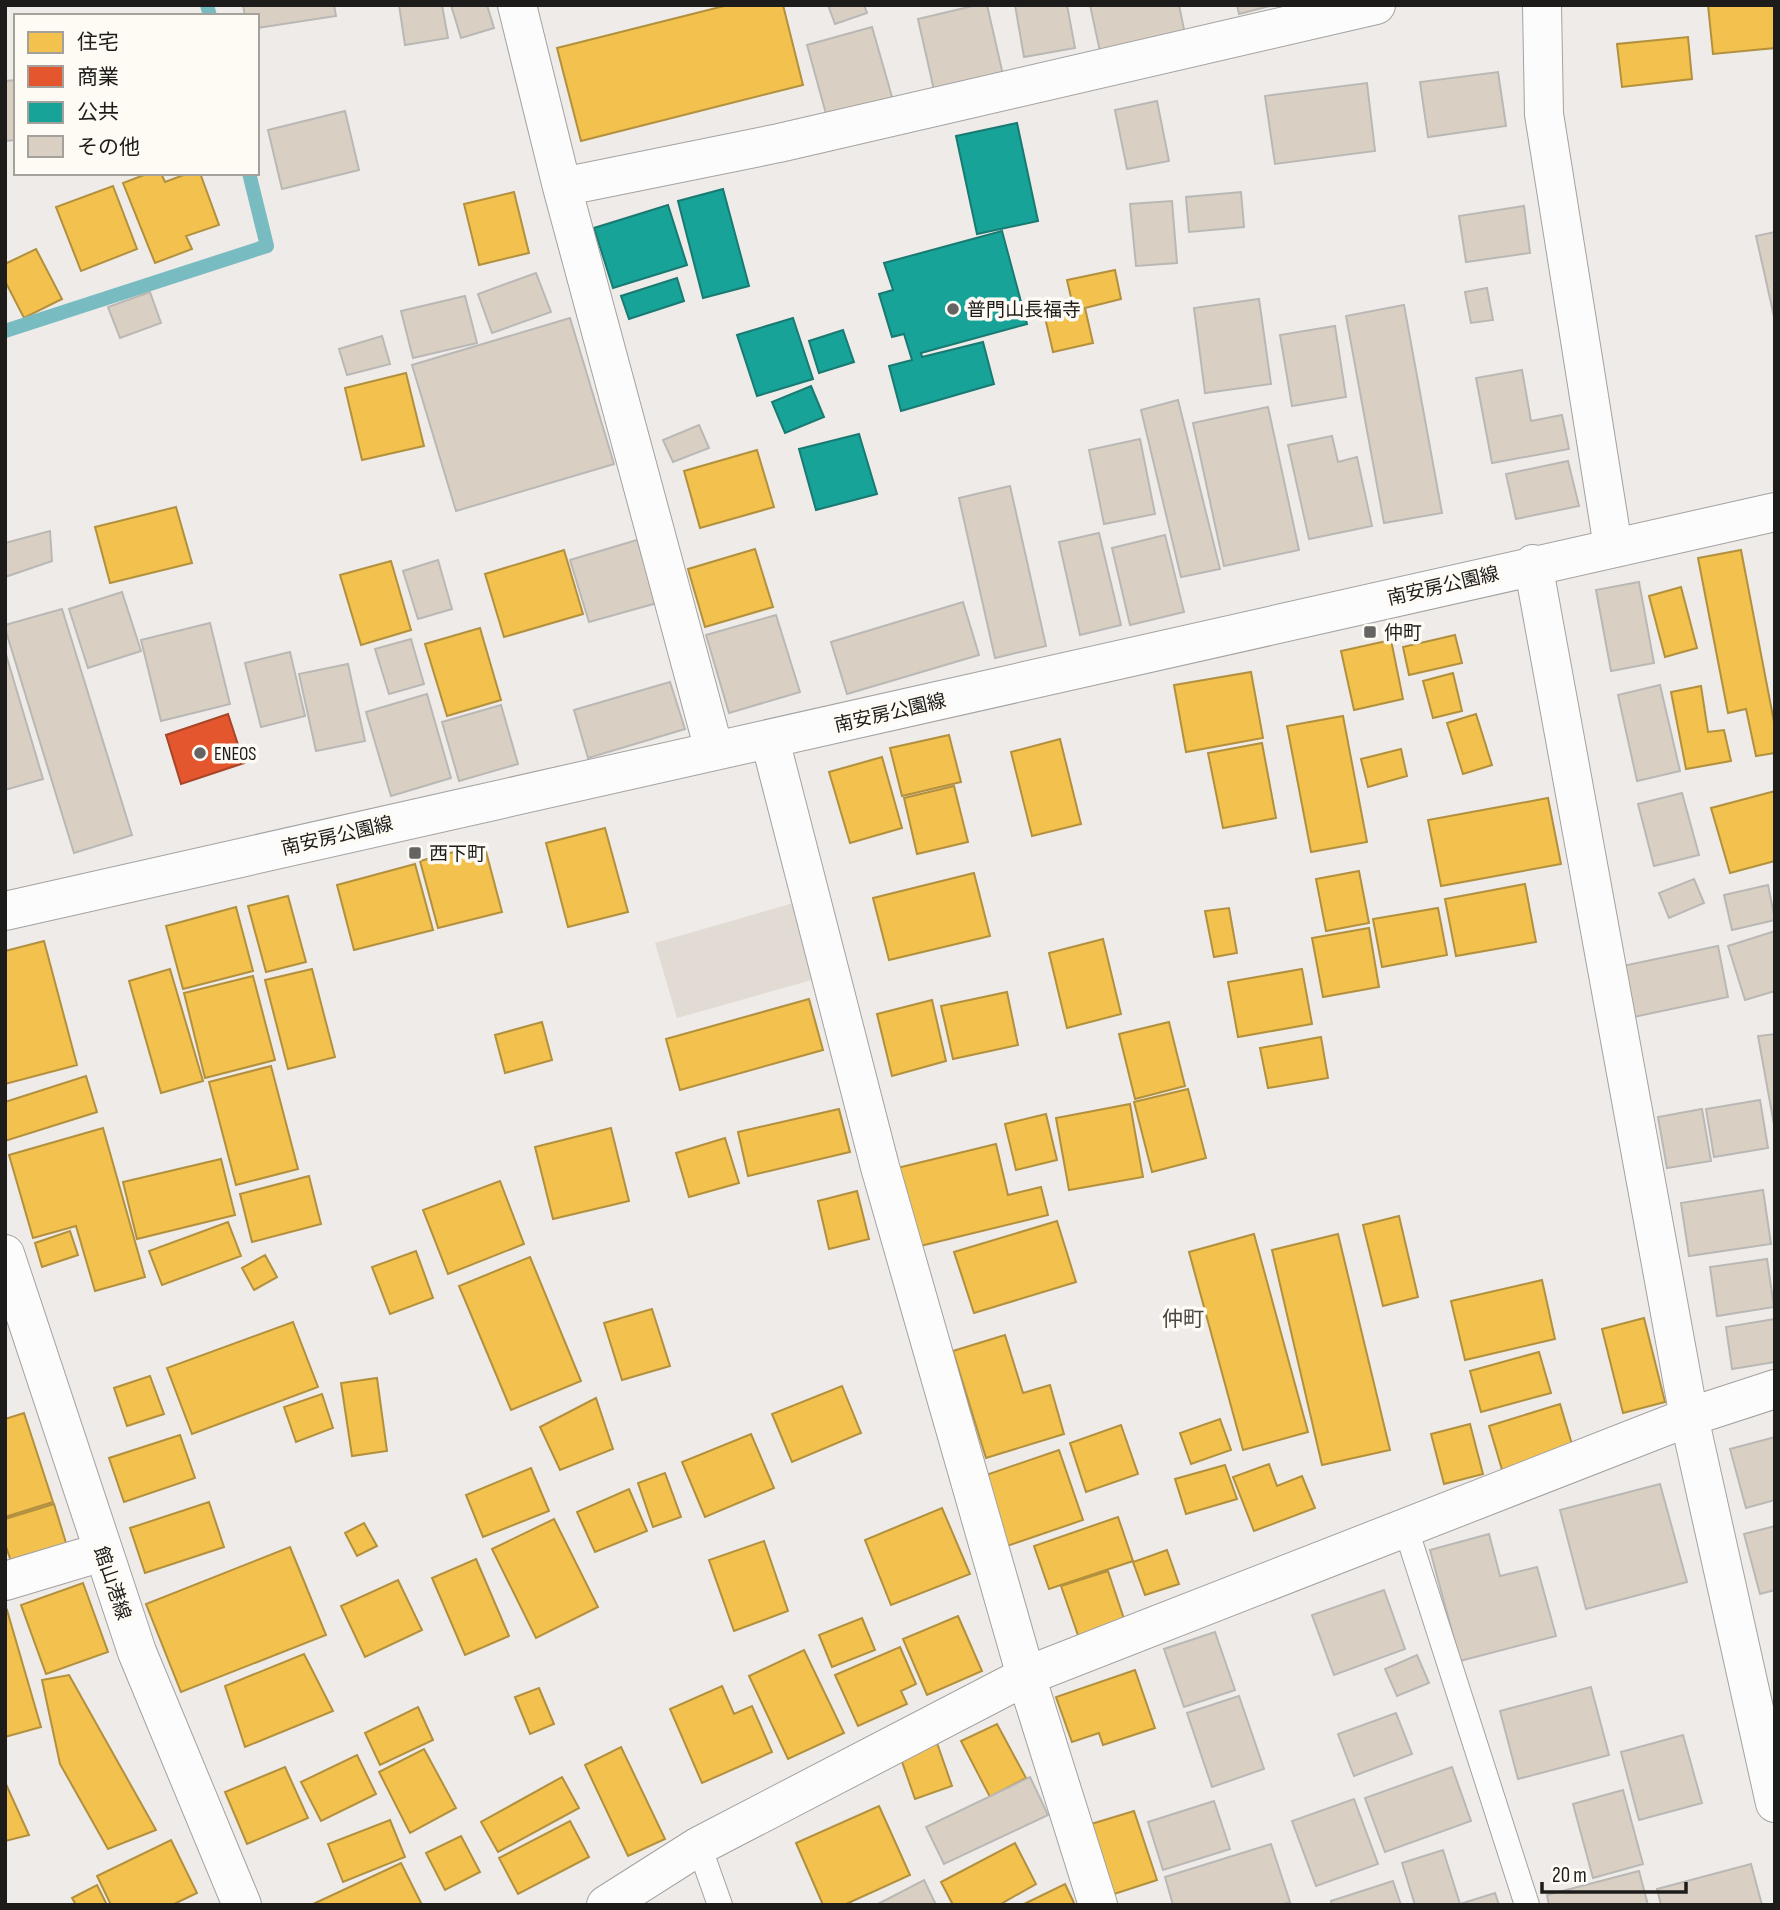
<svg xmlns="http://www.w3.org/2000/svg" width="1780" height="1910" font-family="'Sofia Sans Condensed','Noto Sans JP',sans-serif">
  <style>
    .built { fill: #e1dbd3 }
    .homes { fill: #f2c14e; stroke: #b2903e; stroke-width: 2 }
    .shops { fill: #e4572e; stroke: #a84528; stroke-width: 2 }
    .public { fill: #17a398; stroke: #197a72; stroke-width: 2 }
    .lines { fill: none; stroke-linecap: round; stroke-linejoin: round }
    .stream { stroke: #78bcc1; stroke-width: 14 }
    .building { fill: #d9d0c3; stroke: #bab8b5; stroke-width: 2 }
    .service-casing { stroke: #a4a2a0; stroke-width: 26 }
    .minor-casing { stroke: #a4a2a0; stroke-width: 40 }
    .secondary-casing { stroke: #a4a2a0; stroke-width: 40 }
    .service { stroke: #fcfcfc; stroke-width: 24 }
    .minor { stroke: #fcfcfc; stroke-width: 38 }
    .secondary { stroke: #fcfcfc; stroke-width: 38 }
    .poi-dot { fill: #666462; stroke: #fefaf4; stroke-width: 2.5 }
    .labels { text-anchor: middle; stroke-width: 7; stroke-linejoin: round; paint-order: stroke }
    .poi-label { font-size: 19px; fill: #1d1c1a; stroke: #fefaf4; text-anchor: start }
    .street-label { font-size: 19px; fill: #1d1c1a; stroke: #fefaf4 }
    .neighbourhood-label { font-size: 21px; fill: #4a4742; stroke: #fefaf4 }
  </style>
  <rect width="100%" height="100%" fill="#eeebe8"/>
  <path class="built" d="M797 902 819 978 677 1018 655 943Z"/>
  <path class="homes" d="M728 5H783L803 85 581 141 557 48Z
    M1708 5H1775V48L1713 54Z
    M1688 37 1692 79 1622 87 1617 44Z
    M149 173H161L165 182 189 173H200L219 225 186 236 192 249 155 263 123 183Z
    M113 186 137 249 81 271 56 207Z
    M514 192 529 253 479 265 464 204Z
    M36 249 62 299 24 318 5 281V264Z
    M1115 270 1121 299 1085 308 1093 343 1053 352 1044 313 1073 306 1067 280Z
    M406 373 424 446 362 460 345 388Z
    M757 450 774 507 700 528 684 471Z
    M176 507 192 563 110 583 95 527Z
    M755 549 773 607 705 627 688 569Z
    M564 550 583 614 504 637 485 574Z
    M1741 550 1775 727V753L1756 756 1746 709 1728 713 1698 558Z
    M391 561 411 630 361 645 340 575Z
    M1681 587 1697 648 1665 657 1649 596Z
    M480 628 501 700 447 716 425 644Z
    M1455 635 1462 663 1409 675 1403 647Z
    M1391 640 1403 699 1354 710 1341 651Z
    M1251 672 1263 738 1186 752 1174 685Z
    M1453 673 1462 711 1433 718 1423 681Z
    M1701 686 1708 732 1724 730 1731 761 1686 769 1671 692Z
    M1476 714 1492 765 1463 774 1447 723Z
    M1343 716 1367 842 1311 852 1287 726Z
    M949 735 961 782 902 796 890 748Z
    M1060 739 1081 824 1032 836 1011 752Z
    M1262 743 1276 818 1223 828 1208 753Z
    M1401 749 1407 776 1368 787 1361 759Z
    M882 757 902 828 850 843 829 772Z
    M954 786 968 842 917 854 904 798Z
    M1775 791V861L1730 873 1711 808Z
    M1548 798 1561 864 1441 886 1428 820Z
    M605 828 628 912 568 927 546 843Z
    M484 844 502 912 438 928 420 861Z
    M415 864 433 930 354 950 337 885Z
    M1359 871 1369 923 1326 931 1316 879Z
    M974 873 990 936 889 960 873 898Z
    M1525 884 1536 942 1456 956 1445 899Z
    M288 896 306 962 266 972 248 906Z
    M236 907 253 971 183 989 166 926Z
    M1229 908 1237 953 1214 957 1205 911Z
    M1438 908 1447 955 1382 967 1373 919Z
    M1369 928 1379 987 1323 997 1312 938Z
    M1103 939 1121 1014 1067 1028 1049 953Z
    M44 941 77 1065 5 1084V951Z
    M170 969 203 1081 161 1093 129 981Z
    M312 969 335 1057 288 1069 265 980Z
    M1302 969 1312 1024 1238 1037 1228 982Z
    M253 976 275 1060 205 1078 184 993Z
    M1007 992 1018 1045 953 1059 941 1006Z
    M809 999 823 1050 680 1090 666 1039Z
    M932 1000 946 1061 892 1076 877 1014Z
    M542 1022 552 1060 505 1073 495 1035Z
    M1169 1022 1185 1086 1135 1099 1119 1034Z
    M1321 1037 1328 1078 1268 1088 1260 1048Z
    M271 1066 298 1169 236 1185 209 1082Z
    M86 1076 97 1112 5 1141V1102Z
    M1188 1089 1206 1158 1152 1172 1134 1102Z
    M1130 1104 1143 1177 1069 1190 1056 1118Z
    M839 1109 850 1152 748 1176 738 1132Z
    M1046 1114 1057 1160 1016 1170 1005 1124Z
    M103 1128 145 1277 95 1291 76 1226 33 1238 9 1155Z
    M611 1128 629 1201 553 1219 535 1147Z
    M725 1138 739 1183 689 1197 676 1153Z
    M996 1144 1008 1195 1041 1187 1048 1215 912 1248 893 1169Z
    M221 1159 235 1215 137 1239 123 1182Z
    M309 1176 321 1224 252 1242 240 1194Z
    M500 1181 524 1244 448 1274 423 1210Z
    M857 1191 869 1239 829 1249 818 1201Z
    M1399 1216 1418 1297 1383 1306 1363 1225Z
    M1057 1221 1076 1282 974 1313 954 1252Z
    M228 1222 241 1256 162 1285 149 1251Z
    M70 1231 78 1255 42 1267 35 1243Z
    M1254 1234 1308 1432 1243 1450 1189 1252Z
    M1338 1234 1390 1450 1322 1465 1272 1250Z
    M416 1251 433 1298 390 1314 372 1267Z
    M265 1255 277 1277 254 1290 242 1268Z
    M530 1257 581 1381 511 1410 459 1286Z
    M1542 1280 1555 1339 1465 1360 1451 1301Z
    M652 1309 670 1366 622 1380 604 1323Z
    M1644 1318 1665 1402 1623 1413 1602 1329Z
    M293 1322 318 1387 192 1434 167 1368Z
    M1005 1335 1023 1393 1050 1385 1064 1434 986 1458 953 1351Z
    M1539 1352 1551 1393 1481 1412 1470 1371Z
    M150 1376 164 1414 127 1426 114 1388Z
    M377 1378 387 1451 352 1456 341 1383Z
    M842 1386 861 1433 792 1462 772 1414Z
    M322 1394 333 1428 296 1442 284 1407Z
    M596 1398 613 1449 560 1470 540 1427Z
    M1560 1404 1574 1451 1503 1473 1489 1426Z
    M24 1413 53 1502 5 1517V1419Z
    M1220 1419 1231 1450 1191 1464 1180 1433Z
    M1470 1424 1483 1474 1444 1484 1431 1434Z
    M1121 1425 1138 1474 1086 1492 1070 1443Z
    M751 1434 774 1488 705 1517 682 1462Z
    M180 1435 195 1478 124 1502 109 1458Z
    M1059 1450 1083 1520 1007 1546 983 1476Z
    M1269 1464 1277 1486 1302 1476 1315 1508 1254 1531 1233 1477Z
    M1225 1465 1237 1499 1186 1514 1175 1479Z
    M531 1468 549 1511 483 1537 466 1495Z
    M665 1473 681 1517 653 1527 638 1483Z
    M629 1489 647 1531 595 1552 577 1512Z
    M209 1502 224 1547 145 1573 130 1528Z
    M54 1504 67 1546 12 1564 5 1544V1519Z
    M942 1508 970 1574 891 1605 865 1540Z
    M1118 1517 1133 1561 1049 1589 1034 1546Z
    M554 1519 598 1607 536 1638 492 1549Z
    M364 1523 377 1546 357 1556 345 1533Z
    M764 1541 788 1611 734 1631 709 1560Z
    M290 1547 326 1635 181 1692 146 1604Z
    M1167 1550 1179 1584 1145 1595 1133 1562Z
    M476 1559 509 1636 465 1655 432 1578Z
    M1108 1571 1126 1625 1080 1641 1061 1586Z
    M398 1580 422 1630 365 1657 341 1606Z
    M83 1583 108 1652 46 1674 21 1605Z
    M7 1610 41 1727 5 1737V1611Z
    M958 1616 982 1671 927 1695 903 1639Z
    M862 1618 875 1650 832 1667 819 1635Z
    M900 1647 916 1684 901 1691 907 1704 858 1726 835 1675Z
    M804 1650 844 1733 788 1759 749 1676Z
    M304 1654 333 1711 245 1747 225 1686Z
    M1135 1670 1155 1728 1103 1745 1099 1733 1072 1742 1056 1697Z
    M69 1675 156 1830 108 1849 60 1764 42 1680Z
    M722 1686 734 1714 752 1706 772 1752 702 1783 670 1709Z
    M539 1688 554 1724 530 1734 515 1697Z
    M418 1707 433 1740 380 1765 365 1733Z
    M997 1724 1026 1778 990 1797 961 1741Z
    M937 1743 952 1786 915 1799 900 1756Z
    M621 1747 665 1839 628 1856 585 1765Z
    M424 1749 456 1808 410 1833 379 1772Z
    M357 1755 376 1794 321 1821 301 1782Z
    M285 1767 308 1818 247 1844 225 1792Z
    M562 1777 579 1808 498 1852 481 1822Z
    M5 1782 29 1835 5 1841Z
    M879 1806 910 1875 844 1905H823L796 1843Z
    M1134 1811 1157 1880 1111 1895 1088 1825Z
    M390 1820 405 1857 343 1882 328 1844Z
    M570 1821 589 1857 518 1894 499 1858Z
    M461 1836 480 1872 445 1890 426 1853Z
    M171 1840 197 1893 172 1905H111L97 1876Z
    M1015 1843 1036 1884 999 1905H953L941 1882Z
    M401 1863 422 1905H311Z
    M1065 1884 1075 1905H1022Z
    M97 1885 107 1905H76L72 1898Z"/>
  <path class="shops" d="M228 714 244 763 181 784 166 735Z"/>
  <path class="public" d="M1017 123 1038 221 977 234 956 136Z
    M723 189 749 286 703 298 678 201Z
    M668 205 687 265 613 288 594 228Z
    M1002 231 1027 324 921 353 922 357 983 342 994 384 901 411 889 366 912 360 904 334 892 337 879 294 893 290 884 263Z
    M677 278 684 301 629 319 621 296Z
    M793 318 813 379 757 396 737 335Z
    M843 330 854 362 819 373 809 341Z
    M811 386 824 417 785 433 772 402Z
    M859 434 877 494 816 510 799 449Z"/>
  <g class="lines">
    <path class="stream" d="M207 5 210 16
      M5 331 267 246 249 173"/>
  </g>
  <path class="building" d="M243 5H334L336 16 257 28V16H245Z
    M399 5H442L448 38 405 45Z
    M451 5H487L494 28 461 38Z
    M828 5H864L867 13 835 24Z
    M977 5H987L1003 75 934 90 918 19Z
    M1015 5H1067L1075 48 1024 57Z
    M1090 5H1179L1186 39 1101 56Z
    M1237 5H1274L1239 14Z
    M872 27 894 104 828 121 807 45Z
    M1498 72 1506 126 1428 137 1420 82Z
    M16 80V140L5 141V81Z
    M1367 83 1375 151 1275 164 1265 96Z
    M1157 101 1169 161 1127 169 1115 110Z
    M345 111 359 170 282 189 268 130Z
    M1241 192 1244 227 1189 232 1186 197Z
    M1172 201 1177 263 1136 266 1130 204Z
    M1524 206 1530 253 1466 262 1459 216Z
    M1775 232V321L1756 236Z
    M536 273 551 312 492 333 478 294Z
    M1487 288 1493 320 1471 323 1465 292Z
    M150 292 161 323 120 338 108 307Z
    M465 296 477 343 413 358 401 311Z
    M1259 299 1271 384 1205 393 1194 308Z
    M1404 305 1442 513 1384 523 1346 316Z
    M570 318 614 464 456 511 412 365Z
    M1335 326 1346 397 1292 406 1280 335Z
    M382 336 390 364 347 375 339 349Z
    M1522 370 1531 421 1562 415 1569 449 1492 463 1476 378Z
    M1178 400 1220 569 1181 577 1141 410Z
    M1268 407 1299 550 1224 566 1193 423Z
    M699 425 709 448 673 462 663 440Z
    M1332 436 1338 462 1357 457 1372 526 1309 539 1288 445Z
    M1140 439 1155 514 1104 524 1089 450Z
    M1568 461 1579 506 1516 519 1506 474Z
    M1010 486 1046 646 995 658 959 498Z
    M50 531 52 561 5 577V543Z
    M1099 533 1121 625 1080 635 1059 542Z
    M1165 535 1184 612 1130 625 1112 548Z
    M637 540 657 603 589 622 570 560Z
    M438 560 452 609 418 619 403 571Z
    M1639 582 1654 663 1611 671 1596 590Z
    M122 592 141 651 88 668 69 609Z
    M963 602 979 655 847 694 831 642Z
    M62 609 132 835 74 853 5 628V625Z
    M776 615 800 692 729 713 706 635Z
    M210 623 230 704 161 721 141 640Z
    M411 639 424 684 389 694 375 649Z
    M5 651 43 779 5 790Z
    M290 652 305 716 261 727 245 663Z
    M348 664 365 741 316 751 299 674Z
    M670 682 685 729 588 758 574 710Z
    M1660 685 1680 771 1637 781 1618 695Z
    M427 694 451 778 391 796 366 712Z
    M501 705 518 764 459 781 442 722Z
    M1682 793 1699 855 1654 866 1638 804Z
    M1694 879 1704 903 1669 918 1659 893Z
    M1768 885 1775 920 1732 930 1724 895Z
    M1775 931V991L1745 1000 1728 946Z
    M1718 946 1728 997 1629 1018 1618 967Z
    M1775 1034V1130L1758 1036Z
    M1760 1100 1768 1148 1714 1157 1706 1109Z
    M1702 1109 1711 1161 1667 1168 1658 1117Z
    M1763 1190 1771 1244 1689 1256 1681 1203Z
    M1767 1259 1774 1307 1717 1316 1710 1267Z
    M1775 1319V1362L1732 1369 1726 1327Z
    M1775 1437V1500L1746 1508 1730 1449Z
    M1660 1484 1687 1582 1586 1609 1560 1510Z
    M1775 1526V1590L1760 1594 1744 1534Z
    M1489 1534 1500 1576 1537 1567 1556 1636 1460 1661 1430 1550Z
    M1384 1590 1405 1649 1334 1675 1312 1615Z
    M1215 1632 1235 1690 1184 1707 1164 1649Z
    M1417 1655 1429 1683 1397 1696 1385 1669Z
    M1591 1687 1609 1755 1518 1779 1500 1711Z
    M1239 1696 1264 1769 1212 1787 1187 1713Z
    M1396 1713 1412 1754 1354 1776 1338 1734Z
    M1683 1735 1702 1803 1639 1820 1621 1752Z
    M1452 1767 1471 1821 1385 1852 1365 1798Z
    M1030 1777 1048 1815 944 1864 926 1827Z
    M1623 1790 1643 1864 1593 1878 1573 1804Z
    M1354 1799 1378 1864 1316 1886 1292 1821Z
    M1214 1801 1230 1849 1163 1870 1148 1822Z
    M1271 1844 1290 1902 1280 1905H1173L1165 1877Z
    M1443 1850 1460 1904 1495 1893 1499 1905H1415L1402 1863Z
    M1751 1864 1762 1905H1661L1657 1889Z
    M1639 1871 1648 1905H1549L1547 1895Z
    M924 1880 936 1905 878 1904Z
    M1393 1881 1401 1905H1332L1331 1901Z"/>
  <g class="lines">
    <defs>
      <path id="service" d="M1406 1529 1527 1905
        M699 1846 720 1905"/>
      <path id="minor" d="M517 5 562 187 714 750
        M1542 5 1544 114 1613 547
        M562 187 779 143 1376 5
        M1533 564 1689 1417 1775 1803
        M770 740 880 1167 1026 1676 1098 1905
        M5 1581 102 1552
        M606 1905 699 1846 1026 1676 1689 1417 1775 1389"/>
      <path id="secondary" d="M5 911 1775 512
        M5 1254 137 1652 242 1905"/>
    </defs>
    <use href="#service" class="service-casing"/>
    <use href="#minor" class="minor-casing"/>
    <use href="#secondary" class="secondary-casing"/>
    <use href="#service" class="service"/>
    <use href="#minor" class="minor"/>
    <use href="#secondary" class="secondary"/>
  </g>
  <g class="poi-dot">
    <circle cx="953" cy="309" r="7"/>
    <rect x="1363" y="625" width="14" height="14" rx="3.5"/>
    <circle cx="200" cy="753" r="7"/>
    <rect x="408" y="846" width="14" height="14" rx="3.5"/>
  </g>
  <g class="labels">
    <g class="poi-label">
      <text x="967" y="316">普門山長福寺</text>
      <text x="1384" y="639">仲町</text>
      <text x="214" y="760">ENEOS</text>
      <text x="429" y="860">西下町</text>
    </g>
    <g class="street-label">
      <text transform="translate(1443 585) rotate(-13)" y="7">南安房公園線</text>
      <text transform="translate(890 712) rotate(-13)" y="7">南安房公園線</text>
      <text transform="translate(337 835) rotate(-13)" y="7">南安房公園線</text>
      <text transform="translate(113 1583) rotate(71)" y="7">館山港線</text>
    </g>
    <g class="neighbourhood-label">
      <text x="1183" y="1326">仲町</text>
    </g>
  </g>
  <rect width="1780" height="1910" fill="none" stroke="#1d1c1a" stroke-width="14"/>
  <rect x="14" y="14" width="245" height="161" fill="#fefaf4" stroke="#a4a19d" stroke-width="2"/>
  <rect x="28" y="32" width="35" height="21" fill="#f2c14e" stroke="#a4a19d" stroke-width="2"/>
  <text x="77" y="49" font-size="21" fill="#1d1c1a">住宅</text>
  <rect x="28" y="66" width="35" height="21" fill="#e4572e" stroke="#a4a19d" stroke-width="2"/>
  <text x="77" y="84" font-size="21" fill="#1d1c1a">商業</text>
  <rect x="28" y="102" width="35" height="21" fill="#17a398" stroke="#a4a19d" stroke-width="2"/>
  <text x="77" y="119" font-size="21" fill="#1d1c1a">公共</text>
  <rect x="28" y="136" width="35" height="21" fill="#d9d0c3" stroke="#a4a19d" stroke-width="2"/>
  <text x="77" y="154" font-size="21" fill="#1d1c1a">その他</text>
  <path d="M1542 1882v10h144v-10" fill="none" stroke="#1d1c1a" stroke-width="3.5"/>
  <text x="1552" y="1882" font-size="21" fill="#1d1c1a" stroke="#fefaf4" stroke-width="5" paint-order="stroke">20 m</text>
</svg>
